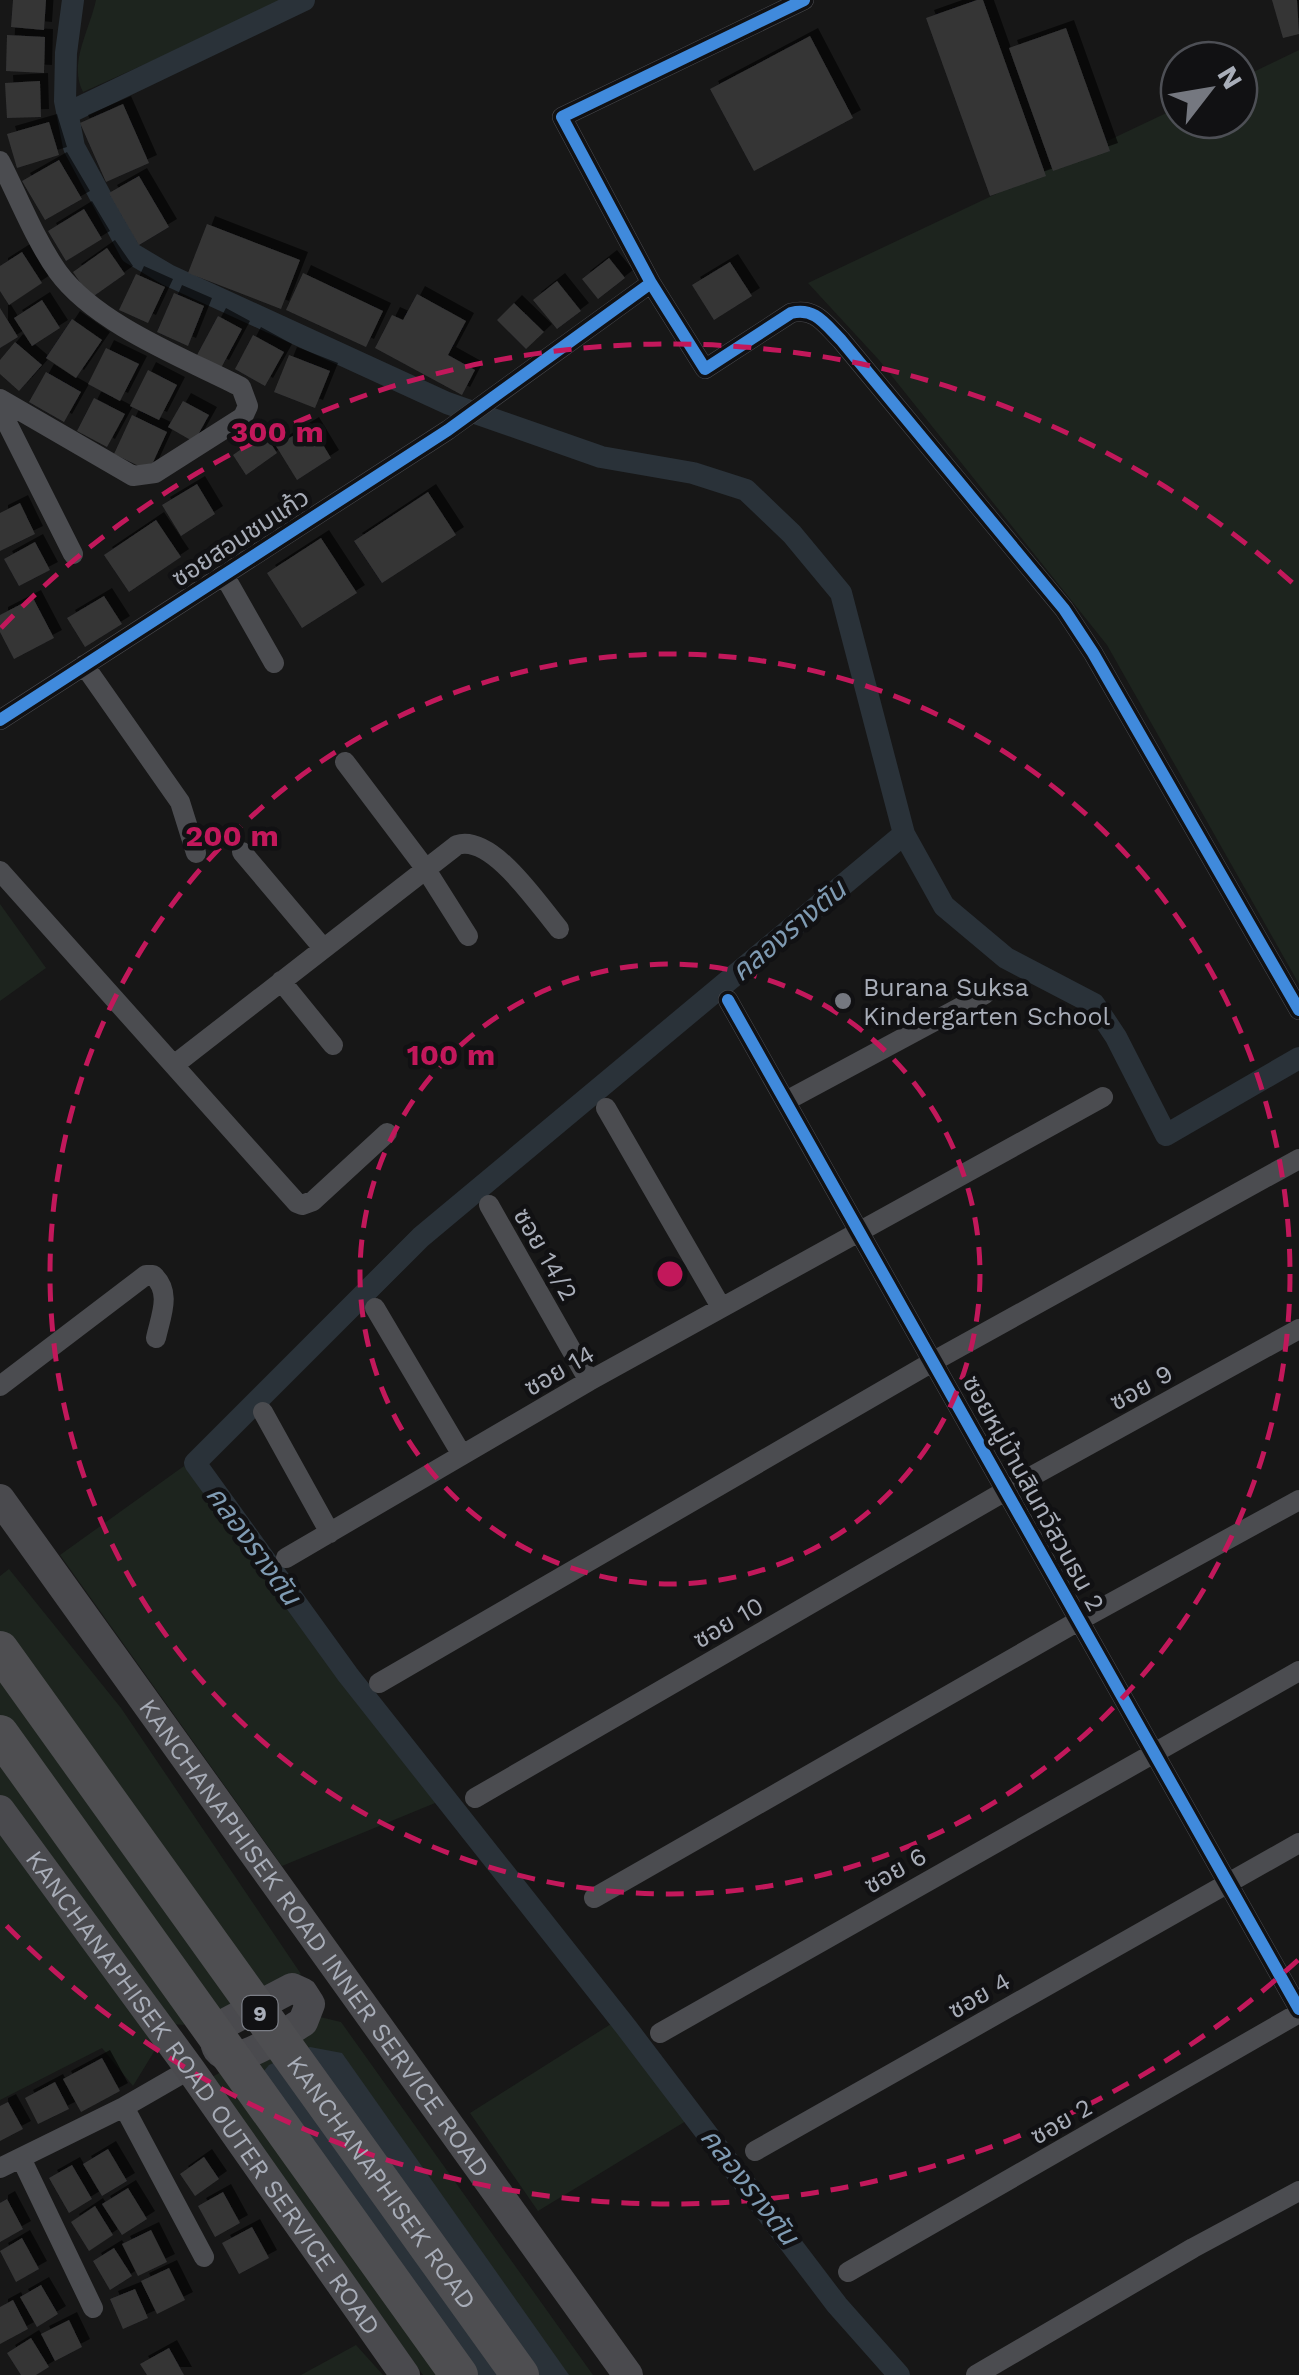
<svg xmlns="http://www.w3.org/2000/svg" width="1299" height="2375" font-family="'Work Sans','Noto Sans Thai',sans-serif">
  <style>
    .green { fill: #1d241e }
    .water { fill: #2a3239 }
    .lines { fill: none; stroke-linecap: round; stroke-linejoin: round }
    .canal { stroke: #2a3239; stroke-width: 22 }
    .building { fill: #353536; filter: url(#shadow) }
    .street { stroke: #4b4c50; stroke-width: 20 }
    .secondary { stroke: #4a4a4e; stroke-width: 30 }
    .highway-bridge { stroke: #4e4e51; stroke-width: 38 }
    .cycleway-casing { stroke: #111113; stroke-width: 19 }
    .cycleway { stroke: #408adc; stroke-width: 12 }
    .ring { fill: none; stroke: #c2185b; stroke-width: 5; stroke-dasharray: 18 12 }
    .poi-dot { fill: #757880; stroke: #111113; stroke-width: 4 }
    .labels { text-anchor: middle; stroke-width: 9; stroke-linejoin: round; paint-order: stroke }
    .shield { fill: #111113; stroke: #7b7e86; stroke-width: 2.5 }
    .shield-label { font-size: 22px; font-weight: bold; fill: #a8adb8 }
    .street-label { font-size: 25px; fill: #a8adb8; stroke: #111113 }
    .poi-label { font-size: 25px; fill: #a8adb8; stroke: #111113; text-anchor: start }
    .water-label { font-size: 28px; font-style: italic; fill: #7f9bb3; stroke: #111113 }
    .centre { fill: #c2185b; stroke: #111113; stroke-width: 5 }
    .ring-label { font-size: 30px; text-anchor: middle; font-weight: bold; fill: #c2185b; stroke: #111113; stroke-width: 9; stroke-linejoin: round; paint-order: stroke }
  </style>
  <defs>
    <filter id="shadow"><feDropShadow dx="8" dy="-8" stdDeviation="0" flood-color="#0009"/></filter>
  </defs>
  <rect width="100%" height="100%" fill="#171717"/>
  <path class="green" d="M96 0H288L83 92C68 64 90 29 96 0Z
    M1299 50V984L1107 645 879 360 808 283 1179 107V120H1239V79Z
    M0 904 46 968 0 1001Z
    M184 1466 440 1801 282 1866 60 1555Z
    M9 1569 121 1708 301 1974C261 1998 220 2030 171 2024L133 2086 102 2048 0 2100V1576Z
    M320 2017 341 2022 593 2375H423L212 2077Z
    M611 2024 686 2121 538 2211 470 2113Z
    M356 2345 383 2375H301Z"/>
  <path class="water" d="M310 2047 342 2053 569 2375H438L242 2097 269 2065Z"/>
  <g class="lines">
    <path class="canal" d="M73 0 66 53 65 101 74 147 131 253 168 275 447 403 601 457 693 473 746 490 792 534 841 593 904 834 944 906 1006 958 1094 1004 1116 1037 1166 1135 1299 1058
      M68 113 304 0
      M899 2375 837 2305 626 2027 348 1675 195 1463 421 1237 904 834"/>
  </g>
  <path class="building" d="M13 0H46L44 30 11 27Z
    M977 0H983L1046 176 990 196 926 18Z
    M1272 0H1297L1299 34 1283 38Z
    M1066 28 1110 151 1053 171 1009 48Z
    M7 35 45 37 44 73 6 71Z
    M810 36 853 118 754 171 710 89Z
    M40 81 41 117 7 118 5 83Z
    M123 104 149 163 106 182 80 123Z
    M49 122 59 155 17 168 7 134Z
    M59 160 82 199 45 220 22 181Z
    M139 176 169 227 139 245 109 193Z
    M84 209 102 239 66 261 48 231Z
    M207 224 300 260 281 309 188 273Z
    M107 248 125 274 91 298 73 272Z
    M22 252 42 283 9 305 0 291V266Z
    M609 258 625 278 598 299 582 279Z
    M730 262 752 296 714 320 692 285Z
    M303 273 383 311 366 347 286 310Z
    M136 274 165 287 148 323 119 310Z
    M557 281 581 311 557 329 533 300Z
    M174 293 204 306 188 346 157 332Z
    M417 294 466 321 448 355 475 370 462 395 375 348 392 315 403 320Z
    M42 300 60 328 32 346 14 318Z
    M514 303 544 332 526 349 497 320Z
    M0 308 18 337 0 348Z
    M218 316 242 329 221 368 197 355Z
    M72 319 102 340 76 378 46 358Z
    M253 335 284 352 265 386 235 369Z
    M15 342 42 365 19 391 0 374V360Z
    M106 348 139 364 120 401 88 384Z
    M289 355 330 371 315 408 274 392Z
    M148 370 177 385 159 420 130 406Z
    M46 372 81 392 64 422 29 402Z
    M94 398 125 414 107 447 77 431Z
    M183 401 209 415 194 442 168 427Z
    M132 415 167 432 149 471 114 454Z
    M311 425 331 458 297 480 276 446Z
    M264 433 277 453 246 475 233 455Z
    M197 484 215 514 181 536 162 505Z
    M428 492 456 535 382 583 354 541Z
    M20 503 35 534 0 551V513Z
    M156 520 181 557 129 592 104 555Z
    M321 538 357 593 302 628 267 573Z
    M35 542 50 570 19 586 4 559Z
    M104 596 122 624 85 647 67 618Z
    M33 598 54 638 14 659 0 632V615Z
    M102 2058 120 2091 81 2112 63 2079Z
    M55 2082 69 2109 38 2124 25 2098Z
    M8 2102 23 2129 0 2141V2106Z
    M108 2149 127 2181 102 2196 83 2164Z
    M204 2157 219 2179 195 2196 180 2174Z
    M72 2165 92 2199 69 2213 49 2178Z
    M128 2188 147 2219 122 2235 102 2204Z
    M223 2192 240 2223 215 2237 198 2206Z
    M7 2199 23 2229 0 2242V2203Z
    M95 2206 113 2235 89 2251 71 2222Z
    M252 2227 269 2258 239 2274 222 2243Z
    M151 2230 167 2262 138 2276 122 2244Z
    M22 2238 39 2269 16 2282 0 2251Z
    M114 2248 132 2276 110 2290 93 2261Z
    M169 2268 185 2300 157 2314 141 2281Z
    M41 2285 58 2314 37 2327 20 2297Z
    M135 2289 148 2318 123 2329 110 2299Z
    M13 2300 28 2329 0 2344V2307Z
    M69 2320 82 2347 55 2361 41 2334Z
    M31 2338 49 2367 36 2375H21L7 2353Z
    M169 2348 184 2375H147L140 2364Z"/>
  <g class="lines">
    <path class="street" d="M0 161C18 196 35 240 58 272 96 324 184 358 241 387L248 406 243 417 155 473 133 476 0 399
      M651 283 705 369 791 313C815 307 825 324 841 340L1064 609 1093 653 1299 1010
      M0 409 73 554
      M224 575 274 663
      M84 665 180 802 196 853
      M0 720 448 430 651 283 562 117 804 0
      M345 762 425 868 468 936
      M242 852 323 948
      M0 871 297 1203 302 1205 313 1201 387 1133
      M281 981 333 1045
      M728 1000 1299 2009
      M174 1065 457 845C492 834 538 904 559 929
      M786 1101 985 994
      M606 1108 721 1307
      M489 1205 589 1381
      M375 1308 462 1455
      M0 1386 146 1275H153C172 1292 161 1315 156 1338
      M263 1412 330 1533
      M286 1558 589 1381 1103 1097
      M379 1683 934 1361 1299 1159
      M475 1798 1007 1490 1299 1329
      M594 1898 1080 1620 1299 1500
      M660 2033 1299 1671
      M124 2107 204 2257
      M755 2151 1299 1843
      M21 2158 93 2308
      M0 2168 124 2107 190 2069
      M848 2272 1299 2013
      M976 2375 1193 2248 1299 2191"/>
    <g class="secondary">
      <path id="s1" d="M0 1499 628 2375"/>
      <path id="s2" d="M0 1810 190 2069 405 2375"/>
      <path d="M292 1988 303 1993 310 2004 303 2022C286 2032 234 2071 218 2050 213 2042 215 2035 218 2027Z"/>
    </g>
    <g class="highway-bridge">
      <path id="s3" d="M0 1650 520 2375"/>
      <path d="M0 1734 459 2375"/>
    </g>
    <defs>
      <path id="cycleway" d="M651 283 705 369 791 313C815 307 825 324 841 340L1064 609 1093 653 1299 1010
        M0 720 448 430 651 283 562 117 804 0
        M728 1000 1299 2009"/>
    </defs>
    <use href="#cycleway" class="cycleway-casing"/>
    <use href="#cycleway" class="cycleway"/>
  </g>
  <g class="ring">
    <circle cx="670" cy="1274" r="310"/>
    <circle cx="670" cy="1274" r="620"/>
    <path d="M1298 1960A930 930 0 0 1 1 1920M1 628A930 930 0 0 1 1298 588"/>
  </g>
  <circle class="poi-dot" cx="843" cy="1001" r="10"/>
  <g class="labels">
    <rect class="shield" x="242.5" y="1996" width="35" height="34" rx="8"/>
    <g class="shield-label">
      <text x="260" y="2021">9</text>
    </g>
    <g class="street-label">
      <text transform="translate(240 537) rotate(-33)" y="9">ซอยสอนชมแก้ว</text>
      <text transform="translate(546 1254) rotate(60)" y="9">ซอย 14/2</text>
      <text transform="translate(559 1370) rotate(-30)" y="9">ซอย 14</text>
      <text transform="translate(1141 1387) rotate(-29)" y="9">ซอย 9</text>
      <text transform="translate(1034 1493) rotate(61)" y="9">ซอยหมู่บ้านสินทวีสวนธน 2</text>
      <text transform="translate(728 1622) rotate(-30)" y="9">ซอย 10</text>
      <text transform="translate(895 1870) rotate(-30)" y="9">ซอย 6</text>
      <text dy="9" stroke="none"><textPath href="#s1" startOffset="540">KANCHANAPHISEK ROAD INNER SERVICE ROAD</textPath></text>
      <text transform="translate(979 1995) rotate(-30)" y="9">ซอย 4</text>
      <text dy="9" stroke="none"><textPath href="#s2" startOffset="348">KANCHANAPHISEK ROAD OUTER SERVICE ROAD</textPath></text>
      <text transform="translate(1061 2121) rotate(-30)" y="9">ซอย 2</text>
      <text dy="9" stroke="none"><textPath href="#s3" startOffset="655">KANCHANAPHISEK ROAD</textPath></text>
    </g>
    <g class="poi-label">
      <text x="863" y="996">Burana Suksa<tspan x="863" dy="29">Kindergarten School</tspan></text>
    </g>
    <g class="water-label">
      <text transform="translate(788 930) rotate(-40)" y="10">คลองรางตัน</text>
      <text transform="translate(254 1545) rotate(54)" y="10">คลองรางตัน</text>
      <text transform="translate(750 2186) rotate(52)" y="10">คลองรางตัน</text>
    </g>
  </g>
  <circle cx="670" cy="1274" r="15" class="centre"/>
  <g class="ring-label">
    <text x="277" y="442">300 m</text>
    <text x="232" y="846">200 m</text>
    <text x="451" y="1065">100 m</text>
  </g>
  <g transform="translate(1209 90) rotate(59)"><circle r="48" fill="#111113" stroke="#4d4f55" stroke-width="2.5"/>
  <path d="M0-8L18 38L0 25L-18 38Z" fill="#757880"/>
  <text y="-15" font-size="28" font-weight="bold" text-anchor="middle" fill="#a8adb8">N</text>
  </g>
</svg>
